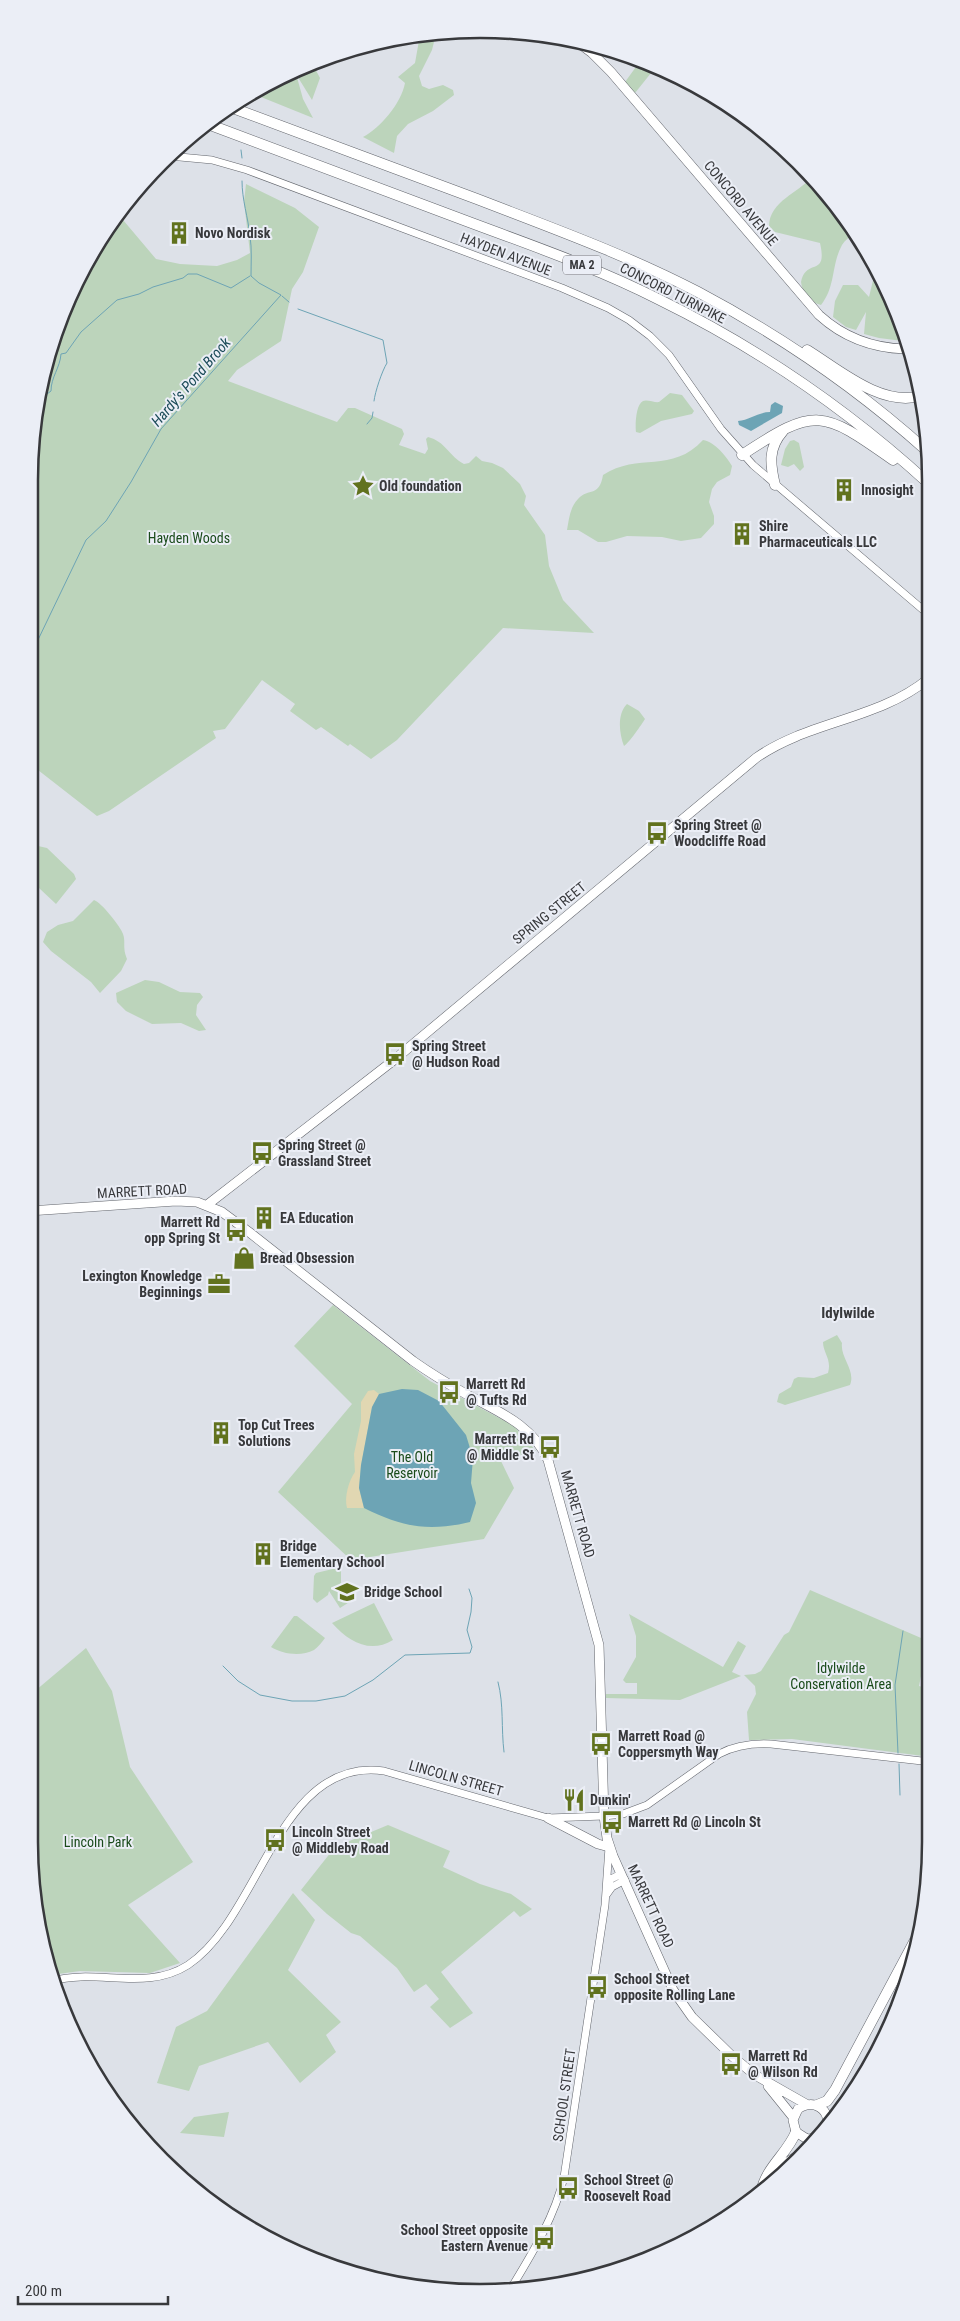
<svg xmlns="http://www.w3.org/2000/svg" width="960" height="2321" font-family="'Roboto Condensed',sans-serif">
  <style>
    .green { fill: #bcd4bb }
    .sand { fill: #e1d7b2 }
    .water { fill: #6da4b5 }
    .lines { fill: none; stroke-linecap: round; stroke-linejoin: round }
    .stream { stroke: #6da4b5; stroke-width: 1 }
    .minor-casing { stroke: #62656c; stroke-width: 8 }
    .major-casing { stroke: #62656c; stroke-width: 10 }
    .highway-casing { stroke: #62656c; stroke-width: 11 }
    .minor { stroke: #fff; stroke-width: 7 }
    .major { stroke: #fff; stroke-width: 9 }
    .highway { stroke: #fff; stroke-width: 10 }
    .labels { text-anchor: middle; stroke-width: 4; stroke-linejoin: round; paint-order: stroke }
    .shield { fill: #ebeef6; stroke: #6e6f74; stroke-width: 1 }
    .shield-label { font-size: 12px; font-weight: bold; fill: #38393c }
    .street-label { font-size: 14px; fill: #38393c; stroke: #ebeef6 }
    .poi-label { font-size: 14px; font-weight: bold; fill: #38393c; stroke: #ebeef6; text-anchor: start }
    .park-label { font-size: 14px; fill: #1a4b1b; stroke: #ebeef6 }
    .water-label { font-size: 15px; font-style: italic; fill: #1c4c59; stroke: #ebeef6 }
    .neighbourhood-label { font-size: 15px; font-weight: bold; fill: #38393c; stroke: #ebeef6 }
    .rim { fill: none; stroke: #38393c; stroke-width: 2.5 }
  </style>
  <rect width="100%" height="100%" fill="#dde1e8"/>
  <path class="green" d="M426 34 434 42 432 50 419 76 422 86 429 89 443 85 453 90 454 95 433 111 408 124 397 136 394 153 363 137C380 128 401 104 405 83L398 77 415 63 420 35Z
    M641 60 655 68 635 93 625 82Z
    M312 63 320 78 312 100 299 79 298 69Z
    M295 70 303 99 313 118 256 95H249L280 75Z
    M812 177 819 183 853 233C850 237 845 240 842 245 831 265 836 286 821 305 810 303 802 292 801 282 806 257 828 278 820 243L775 232 769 226C770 201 798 193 812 177Z
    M246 184 295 208 319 227 303 272 292 289 281 341 237 370 228 381 337 422 348 408H355L402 429 404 434 399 445 425 454 428 449 426 439 428 437C445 441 450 457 464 464L469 463 476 456 482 461 492 463 503 468 520 484 526 496 524 505 545 535 549 566 563 600 594 633 503 628 397 740 371 759 350 744 348 746 321 727 316 730 290 711 295 704 262 680 225 729 213 731 216 738 109 811 97 816 29 763V480L53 335 89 255 118 214 156 259 180 264 217 266 237 260 250 253 244 202Z
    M876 268 885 281 903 341 879 338 864 334 866 312 856 330 846 327 833 317 835 301 843 285H858L869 297Z
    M670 393 682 395 694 411 692 414 661 421 640 433 636 432C635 425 636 404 643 401 647 399 655 403 659 402Z
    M703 440C715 442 726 456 732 466L730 475 717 482 712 489 709 502 714 516V524L701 538 681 541 662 537 627 536 606 542H598L578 530H567C569 519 570 507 578 499 589 487 599 498 603 475 638 452 672 474 703 440Z
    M794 440 799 443 804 467 800 471 794 464 788 467 781 465 785 449 790 441Z
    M627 704 639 711 645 719C642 724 629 743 624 746 619 733 617 714 627 704Z
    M29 844 47 848 74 874 76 879 56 904 39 888 32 885 29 888V869L33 861 29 856Z
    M94 900C101 902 121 927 123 934 126 942 122 947 127 959L121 971 100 993 91 982 51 951 43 942 47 932 58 925 73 921Z
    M145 980 159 982 180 992 200 993 203 997 197 1005 196 1015 206 1030 199 1031 181 1023 152 1024 126 1011 117 1002 116 993Z
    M333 1305 430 1381 514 1426 536 1451 501 1461 514 1488 484 1539 351 1560 278 1492 352 1404 294 1346Z
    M837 1335 842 1343C840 1358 856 1370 850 1385L785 1405 777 1402 779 1394 791 1387 794 1379 798 1377 814 1378 828 1373C832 1359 823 1353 823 1342Z
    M341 1567V1583L337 1586 340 1584 351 1601 340 1608 329 1591 328 1595 317 1603 313 1599 314 1576 316 1573Z
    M810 1590 928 1641 919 1686 931 1689V1732L923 1756 792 1739 749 1740 747 1712 756 1694 755 1686 744 1675 755 1674 761 1671 784 1635 789 1632Z
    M374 1603 393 1640C370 1654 349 1642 332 1623Z
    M629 1614 723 1667 738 1641 746 1646 732 1672 741 1676 680 1700 606 1698V1694H637V1683H626L623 1680 636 1657V1636Z
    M294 1616H297L325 1638C322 1642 318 1647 314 1650 301 1657 282 1654 271 1647Z
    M86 1648 112 1691 130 1767 193 1862 128 1905 180 1963 150 1973 80 1971 51 1975 29 1841V1696Z
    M388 1825 450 1851 443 1867 480 1884 511 1894 532 1909 520 1917 514 1911 441 1972 473 2013 450 2028 430 2007 439 1999 426 1984 414 1992 397 1968 360 1936 351 1933 327 1914 301 1890 335 1847Z
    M293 1893 315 1920 288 1970 341 2022 326 2035 336 2052 300 2083 268 2042 199 2066 189 2091 157 2083 176 2027 207 2011Z
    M229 2112 224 2137 180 2133 194 2117Z"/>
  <path class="sand" d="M374 1390 379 1394 372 1407 361 1465 359 1488 364 1508H347C344 1497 349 1480 355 1472L354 1454 361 1421V1402L368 1391Z"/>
  <path class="water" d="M775 402 783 406 782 413 751 431 739 425 738 421C750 420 758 412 770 412L771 405Z
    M402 1389 418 1390 439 1401 466 1435 473 1458 471 1483 476 1503 470 1522C428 1532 402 1527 364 1508L359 1488 361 1465 372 1407 379 1394Z"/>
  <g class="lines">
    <path class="stream" d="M241 150 242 158
      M282 296 289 302
      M298 309 383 340 387 363C382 371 375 392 374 401
      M43 393 47 394 51 391C51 377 60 368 61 354L66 353 81 332 117 300 139 294 153 287 183 278 188 274H197L231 288 250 276
      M367 424 372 418 373 412
      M29 652 36 644 86 540 106 521 131 482 161 429 281 295 259 283 251 276C251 263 252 249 250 236 248 217 242 200 242 181
      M223 1666 238 1681 260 1695 292 1701H316L345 1696 373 1680 405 1655 470 1653 472 1647 467 1630 471 1612 472 1598 469 1589
      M498 1682C504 1705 501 1728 504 1752
      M898 1753 895 1685 903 1631
      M899 1764 900 1795"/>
    <defs>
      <path id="minor" d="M169 156 212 160 247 170 562 288 608 308 629 320 650 336 669 355 721 429 753 465 928 614
        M607 1886 611 1879 621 1874
        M607 1894 612 1887 625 1880
        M52 1981C97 1968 146 1992 188 1965 261 1917 278 1756 384 1771L548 1818 604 1816 623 1814 647 1805 719 1754C736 1745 752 1743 771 1744L931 1762
        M513 2285C533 2252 555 2216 564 2177L605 1905 609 1847"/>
      <path id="major" d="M576 41 592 53 611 72 819 315C843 337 873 348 905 349
        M207 1205 394 1060 756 758C808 721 878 720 928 679
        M29 1211 176 1201 197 1202 222 1212 249 1232 413 1361C430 1373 448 1384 466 1394 497 1411 533 1425 548 1460L599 1645 604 1816 607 1838 613 1856 673 1990 692 2017 733 2057 755 2075 806 2104
        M548 1818 598 1844 609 1847
        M768 2086 793 2117
        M817 2138 807 2139 796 2132 793 2120 798 2109C813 2098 831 2109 827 2127"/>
      <path id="highway" d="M230 107C312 138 395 168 477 199 552 228 627 255 698 292 781 336 858 389 927 451
        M205 123C293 156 381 189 469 222 533 246 597 268 658 299 756 347 847 409 928 483
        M807 350C838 369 881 407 920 396
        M742 455C816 406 822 410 893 460
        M775 485C770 464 768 448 783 431
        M817 2105 827 2101 835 2090 915 1940
        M770 2186 782 2166 803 2153
        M761 2192C766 2167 787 2154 796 2132"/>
    </defs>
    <use href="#minor" class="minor-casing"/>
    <use href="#major" class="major-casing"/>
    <use href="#highway" class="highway-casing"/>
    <use href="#minor" class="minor"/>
    <use href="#major" class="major"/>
    <use href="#highway" class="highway"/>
  </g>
  <defs>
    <symbol id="building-bare" viewBox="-9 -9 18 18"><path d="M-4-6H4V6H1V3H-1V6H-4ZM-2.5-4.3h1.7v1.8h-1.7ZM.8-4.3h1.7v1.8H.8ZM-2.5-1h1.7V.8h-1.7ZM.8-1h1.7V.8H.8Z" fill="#61721e" stroke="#ebeef6" stroke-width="2.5" paint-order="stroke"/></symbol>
    <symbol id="sight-bare" viewBox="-9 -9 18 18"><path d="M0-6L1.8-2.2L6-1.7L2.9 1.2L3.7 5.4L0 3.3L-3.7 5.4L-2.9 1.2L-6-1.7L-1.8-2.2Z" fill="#61721e" stroke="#ebeef6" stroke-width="2.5" paint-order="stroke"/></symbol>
    <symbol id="bus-bare" viewBox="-9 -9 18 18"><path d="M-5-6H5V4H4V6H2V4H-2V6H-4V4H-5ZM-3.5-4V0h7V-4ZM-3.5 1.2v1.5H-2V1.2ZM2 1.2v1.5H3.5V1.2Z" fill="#61721e" stroke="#ebeef6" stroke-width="2.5" paint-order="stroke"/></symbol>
    <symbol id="shop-bare" viewBox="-9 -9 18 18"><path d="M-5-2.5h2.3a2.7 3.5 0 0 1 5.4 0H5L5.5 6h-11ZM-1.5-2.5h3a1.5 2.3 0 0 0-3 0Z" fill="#61721e" stroke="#ebeef6" stroke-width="2.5" paint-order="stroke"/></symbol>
    <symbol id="office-bare" viewBox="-9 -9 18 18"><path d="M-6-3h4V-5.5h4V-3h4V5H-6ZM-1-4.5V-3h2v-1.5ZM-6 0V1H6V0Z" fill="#61721e" stroke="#ebeef6" stroke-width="2.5" paint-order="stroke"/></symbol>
    <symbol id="school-bare" viewBox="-9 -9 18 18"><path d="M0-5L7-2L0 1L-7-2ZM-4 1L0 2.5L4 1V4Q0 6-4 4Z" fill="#61721e" stroke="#ebeef6" stroke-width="2.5" paint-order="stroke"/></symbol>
    <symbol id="restaurant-bare" viewBox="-9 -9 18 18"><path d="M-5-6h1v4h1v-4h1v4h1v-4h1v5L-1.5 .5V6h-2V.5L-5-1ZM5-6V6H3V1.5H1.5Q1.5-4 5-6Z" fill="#61721e" stroke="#ebeef6" stroke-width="2.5" paint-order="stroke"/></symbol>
  </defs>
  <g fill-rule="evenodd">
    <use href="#building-bare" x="163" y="217" width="32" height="32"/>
    <use href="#sight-bare" x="347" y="470" width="32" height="32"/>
    <use href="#building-bare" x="828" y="474" width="32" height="32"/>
    <use href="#building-bare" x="726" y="518" width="32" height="32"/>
    <use href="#bus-bare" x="641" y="817" width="32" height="32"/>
    <use href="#bus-bare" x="379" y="1038" width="32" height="32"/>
    <use href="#bus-bare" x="246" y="1137" width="32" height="32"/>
    <use href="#building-bare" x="248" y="1202" width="32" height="32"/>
    <use href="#bus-bare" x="220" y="1214" width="32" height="32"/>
    <use href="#shop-bare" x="228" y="1242" width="32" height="32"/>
    <use href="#office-bare" x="203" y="1268" width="32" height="32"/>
    <use href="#bus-bare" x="433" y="1376" width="32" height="32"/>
    <use href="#building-bare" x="205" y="1417" width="32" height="32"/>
    <use href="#bus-bare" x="534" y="1431" width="32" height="32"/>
    <use href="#building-bare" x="247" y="1538" width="32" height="32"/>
    <use href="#school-bare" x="331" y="1576" width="32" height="32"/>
    <use href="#bus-bare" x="585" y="1728" width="32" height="32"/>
    <use href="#restaurant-bare" x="558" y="1784" width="32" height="32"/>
    <use href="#bus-bare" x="596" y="1806" width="32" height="32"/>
    <use href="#bus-bare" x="259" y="1824" width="32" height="32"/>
    <use href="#bus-bare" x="581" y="1971" width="32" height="32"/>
    <use href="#bus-bare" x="715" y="2048" width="32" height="32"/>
    <use href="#bus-bare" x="552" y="2172" width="32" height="32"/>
    <use href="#bus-bare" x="528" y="2222" width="32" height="32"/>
  </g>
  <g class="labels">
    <rect class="shield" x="563" y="255.5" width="38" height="19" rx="4"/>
    <g class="shield-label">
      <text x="582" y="269">MA 2</text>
    </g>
    <g class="street-label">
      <text transform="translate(741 203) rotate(50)" y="5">CONCORD AVENUE</text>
      <text transform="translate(506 254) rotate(21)" y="5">HAYDEN AVENUE</text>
      <text transform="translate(673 293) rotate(27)" y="5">CONCORD TURNPIKE</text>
      <text transform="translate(549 913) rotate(-39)" y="5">SPRING STREET</text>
      <text transform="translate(142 1191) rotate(-3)" y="5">MARRETT ROAD</text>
      <text transform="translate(578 1514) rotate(74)" y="5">MARRETT ROAD</text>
      <text transform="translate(456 1778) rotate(16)" y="5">LINCOLN STREET</text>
      <text transform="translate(651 1906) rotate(65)" y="5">MARRETT ROAD</text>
      <text transform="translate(564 2095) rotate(-82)" y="5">SCHOOL STREET</text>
    </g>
    <g class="poi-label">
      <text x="195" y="238">Novo Nordisk</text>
      <text x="379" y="491">Old foundation</text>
      <text x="861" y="495">Innosight</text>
      <text x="759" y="531">Shire<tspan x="759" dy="16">Pharmaceuticals LLC</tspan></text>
      <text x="674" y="830">Spring Street @<tspan x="674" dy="16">Woodcliffe Road</tspan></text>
      <text x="412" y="1051">Spring Street<tspan x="412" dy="16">@ Hudson Road</tspan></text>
      <text x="278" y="1150">Spring Street @<tspan x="278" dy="16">Grassland Street</tspan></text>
      <text x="280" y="1223">EA Education</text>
      <text x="220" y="1227" text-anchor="end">Marrett Rd<tspan x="220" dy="16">opp Spring St</tspan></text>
      <text x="260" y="1263">Bread Obsession</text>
      <text x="202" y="1281" text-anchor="end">Lexington Knowledge<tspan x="202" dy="16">Beginnings</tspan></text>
      <text x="466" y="1389">Marrett Rd<tspan x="466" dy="16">@ Tufts Rd</tspan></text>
      <text x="238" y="1430">Top Cut Trees<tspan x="238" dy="16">Solutions</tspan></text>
      <text x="534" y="1444" text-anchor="end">Marrett Rd<tspan x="534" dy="16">@ Middle St</tspan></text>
      <text x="280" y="1551">Bridge<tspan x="280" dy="16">Elementary School</tspan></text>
      <text x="364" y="1597">Bridge School</text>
      <text x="618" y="1741">Marrett Road @<tspan x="618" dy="16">Coppersmyth Way</tspan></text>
      <text x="590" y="1805">Dunkin'</text>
      <text x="628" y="1827">Marrett Rd @ Lincoln St</text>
      <text x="292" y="1837">Lincoln Street<tspan x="292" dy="16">@ Middleby Road</tspan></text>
      <text x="614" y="1984">School Street<tspan x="614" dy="16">opposite Rolling Lane</tspan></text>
      <text x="748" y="2061">Marrett Rd<tspan x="748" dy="16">@ Wilson Rd</tspan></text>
      <text x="584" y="2185">School Street @<tspan x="584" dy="16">Roosevelt Road</tspan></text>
      <text x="528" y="2235" text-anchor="end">School Street opposite<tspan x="528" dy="16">Eastern Avenue</tspan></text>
    </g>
    <g class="park-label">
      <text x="189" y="543">Hayden Woods</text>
      <text x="412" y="1462">The Old<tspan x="412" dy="16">Reservoir</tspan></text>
      <text x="841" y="1673">Idylwilde<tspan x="841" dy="16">Conservation Area</tspan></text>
      <text x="98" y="1847">Lincoln Park</text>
    </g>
    <g class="water-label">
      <text transform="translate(191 382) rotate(-49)" y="5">Hardy's Pond Brook</text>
    </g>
    <g class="neighbourhood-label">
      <text x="848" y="1318">Idylwilde</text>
    </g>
  </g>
  <path d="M0 0H960V2321H0ZM480 38H480A442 442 0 0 1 922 480V1842A442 442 0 0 1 480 2284H480A442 442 0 0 1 38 1842V480A442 442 0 0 1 480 38Z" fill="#ebeef6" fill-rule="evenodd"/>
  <path class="rim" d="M480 38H480A442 442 0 0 1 922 480V1842A442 442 0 0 1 480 2284H480A442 442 0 0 1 38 1842V480A442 442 0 0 1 480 38Z"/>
  <path d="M18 2296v8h150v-8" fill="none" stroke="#38393c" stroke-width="2.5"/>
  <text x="25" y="2296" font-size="15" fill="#38393c" stroke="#ebeef6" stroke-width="4" paint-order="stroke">200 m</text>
</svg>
